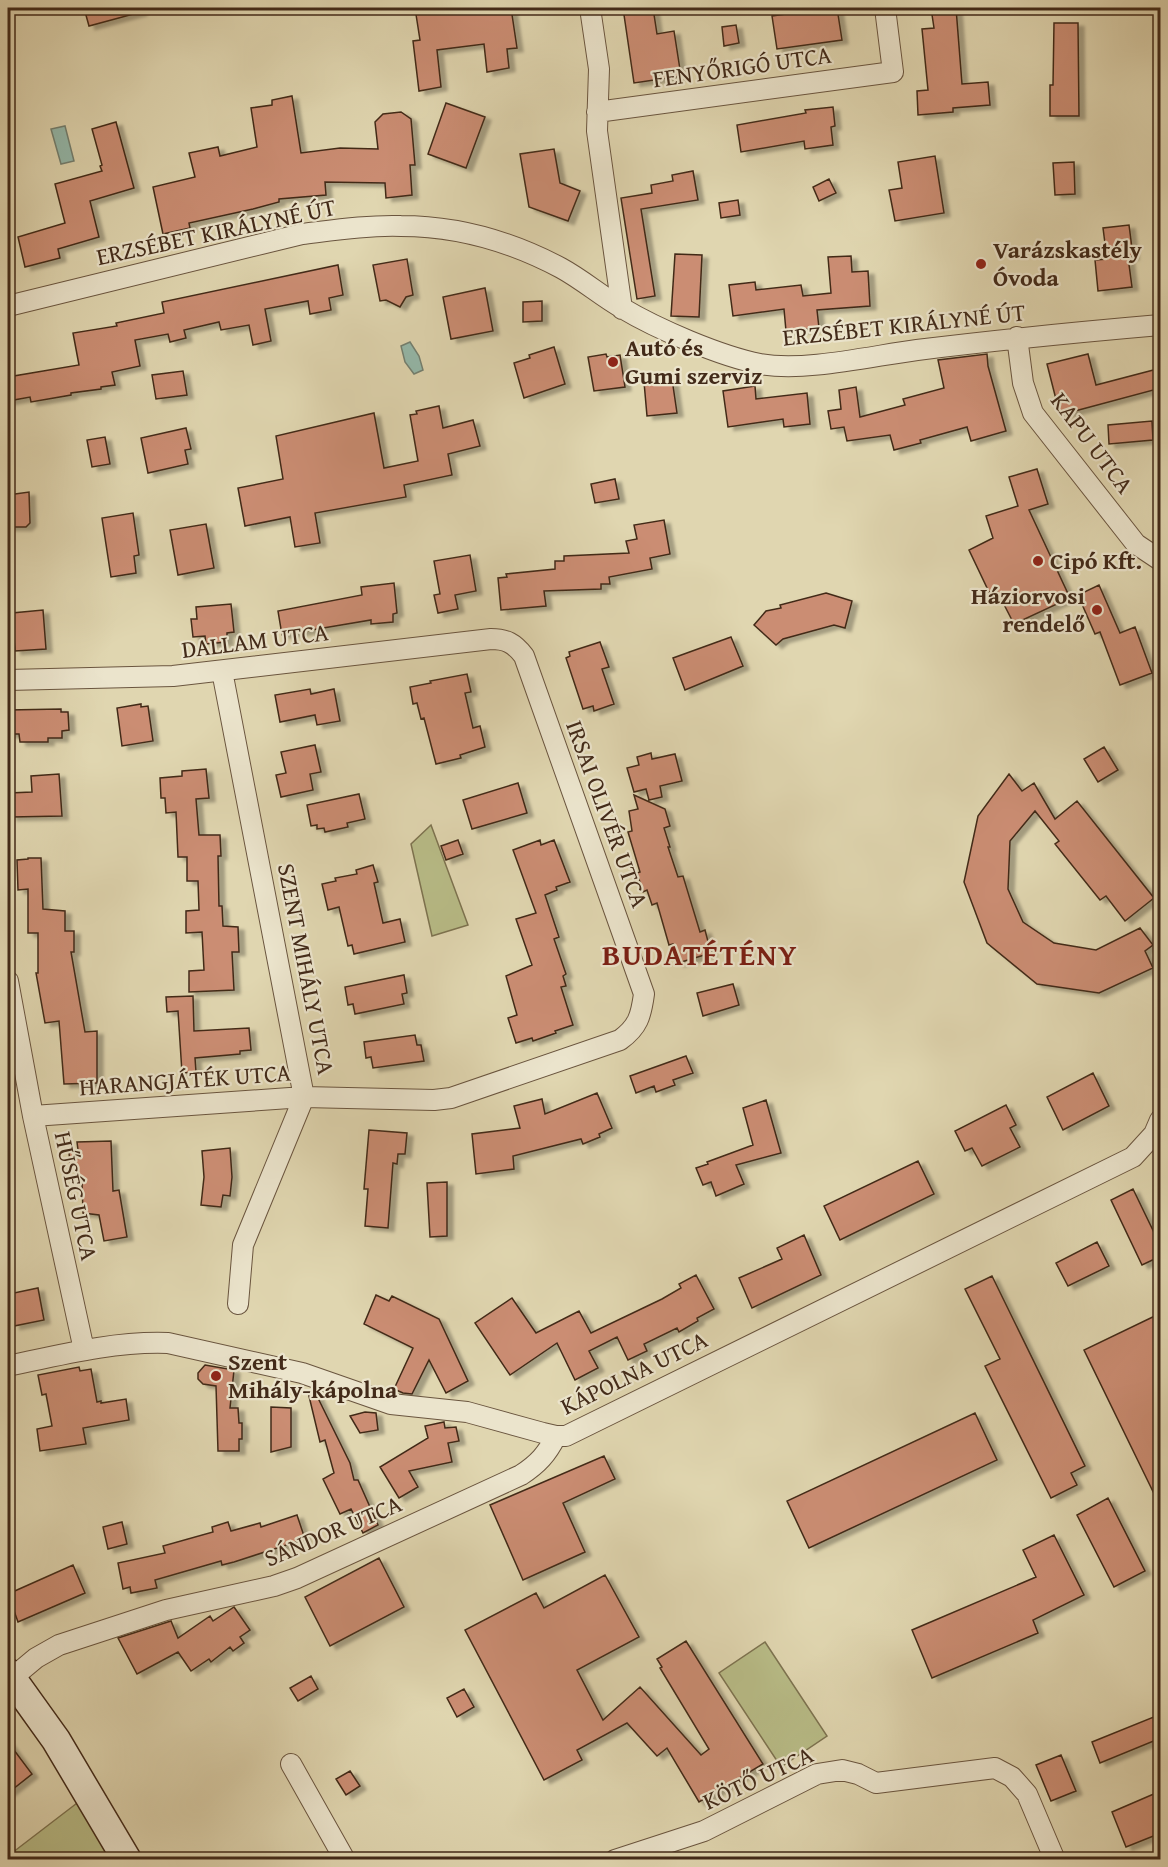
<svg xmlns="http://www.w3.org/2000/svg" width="1168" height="1867" font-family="'Gentium Book Plus',serif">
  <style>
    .green { fill: #b8bc87; stroke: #7d7350; stroke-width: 1.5 }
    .water { fill: #94b9ab; stroke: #738071; stroke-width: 1.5 }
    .building { fill: #cb8d73; stroke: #422a19; stroke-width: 1.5; filter: url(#shadow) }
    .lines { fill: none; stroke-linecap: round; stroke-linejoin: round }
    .street-casing { stroke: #6a553f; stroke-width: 22 }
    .secondary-casing { stroke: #422a19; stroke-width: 31 }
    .street { stroke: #ebe4cc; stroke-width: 20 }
    .secondary { stroke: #ebe4cc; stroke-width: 28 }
    .poi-dot { fill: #8f2418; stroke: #ebe4cc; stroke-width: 2 }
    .labels { text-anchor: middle; stroke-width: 4.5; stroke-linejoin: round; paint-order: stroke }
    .street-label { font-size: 24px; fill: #422a19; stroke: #ebe4cc }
    .poi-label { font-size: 24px; font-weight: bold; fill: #422a19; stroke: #ebe4cc; text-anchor: start }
    .district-label { font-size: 30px; font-weight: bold; letter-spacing: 1.5px; fill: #7a1f14; stroke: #ebe4cc }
  </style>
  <defs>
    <filter id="shadow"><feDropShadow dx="6" dy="3.5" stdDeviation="1.5" flood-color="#0004"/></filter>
  </defs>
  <rect width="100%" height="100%" fill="#e0d6b0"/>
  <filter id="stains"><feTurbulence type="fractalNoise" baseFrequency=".00333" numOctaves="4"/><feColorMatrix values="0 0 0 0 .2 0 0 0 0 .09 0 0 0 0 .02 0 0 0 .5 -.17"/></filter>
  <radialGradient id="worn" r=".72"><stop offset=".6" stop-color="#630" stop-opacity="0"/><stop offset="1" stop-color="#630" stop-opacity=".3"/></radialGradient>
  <path class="green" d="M431 825 468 925 432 936 411 844Z
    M765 1642 827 1736 781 1767 719 1673Z
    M81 1800 115 1860H8V1856Z"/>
  <path class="water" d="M65 126 74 161 61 164 51 129Z
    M410 342 419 356 423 370 414 374 405 362 401 346Z"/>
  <path class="building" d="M84 8H140L141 12 89 26Z
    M415 8H511L517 48 507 49 509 68 487 72 484 44 437 50 441 87 419 91 413 41 420 40Z
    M623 8H653L657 34 674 31 681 76 634 83Z
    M828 8H837L842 40 777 49 772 16Z
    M931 8H956L962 84 988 82 990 105 953 108V112L918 115 917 91 928 90 922 29 934 28Z
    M1054 23H1078L1079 116H1050V85H1053Z
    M736 25 739 43 724 46 722 27Z
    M292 96 301 153 340 148 378 149 375 122 383 114 401 112 411 119 415 165H410L412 195 386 198 385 183 325 182 326 195 279 199V202L253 209 189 223 190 228 163 234 153 187 195 177 189 153 218 147 220 156 257 147 251 108 272 105V100Z
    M446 103 485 117 466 168 428 154Z
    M833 107 835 126 831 127 833 145 805 149 804 141 741 152 737 125 806 113 805 110Z
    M116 122 134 188 90 201 99 237 58 249 60 258 25 267 18 237 65 223 55 184 102 171 100 166 102 165 92 129Z
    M554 149 560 183 580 191 568 221 529 207 520 154Z
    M935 156 944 213 895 221 889 190 902 188 898 162Z
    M1074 162 1075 194 1055 195 1053 163Z
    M693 171 698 200 641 209 655 296 637 299 621 198 652 193 651 185 673 181 672 175Z
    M829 179 836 193 819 201 813 187Z
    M738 200 740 215 721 218 719 203Z
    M1129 225 1133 256 1128 257 1132 287 1098 291 1095 260 1107 259 1103 228Z
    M675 254 702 255 699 317 671 316Z
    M851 256 852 272 868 271 870 306 817 310 819 328 786 331 784 309 733 316 729 285 755 282 756 290 801 285 803 296 831 293 828 257Z
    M407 259 413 295 406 297 400 307 386 300 380 301 373 265Z
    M338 265 343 295 329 298 331 310 310 314 308 301 265 309 271 341 253 345 249 325 221 330 219 322 184 330 186 338 170 342 168 334 135 340 140 366 112 372 115 385 101 387V389L71 393V395L31 402 30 397 8 401V377L79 365 73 333 117 326 116 323 164 313 162 302Z
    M485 288 493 331 451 339 443 297Z
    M542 301V321L523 322V302Z
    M554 347 565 384 524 398 514 363 530 358 529 355Z
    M606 354 607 357 620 355 625 387 594 391 588 357Z
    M987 354 988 366 1006 431 971 441 967 427 920 440 921 443 894 450 890 435 847 441 844 427 831 429 828 411 841 409 839 390 856 387 860 417 905 405 903 399 944 388 938 360Z
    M1088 354 1096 385 1161 368V388L1060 415 1047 364Z
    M183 371 187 395 156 399 152 375Z
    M672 379 677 413 647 416 644 382Z
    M755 386 756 399 807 393 810 424 784 427 783 419 728 427 723 391Z
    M439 406 443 428 473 420 480 446 448 454 452 475 404 485 406 497 315 513 320 543 295 547 290 517 245 526 238 488 283 479 276 436 374 413 384 468 418 461 410 415 417 414 416 411Z
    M1152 421 1153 440 1109 444 1108 425Z
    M186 428 191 449 185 450 188 464 148 473 141 438Z
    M105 437 110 464 92 467 87 440Z
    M1037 469 1048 504 1029 510 1070 598 1014 624 996 589 989 592 969 550 993 538 986 516 1018 506 1009 477Z
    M615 479 619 499 595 503 591 484Z
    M29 492 30 523 26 527H8V495Z
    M133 513 139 555 134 556 136 573 111 577 102 518Z
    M664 520 670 554 650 558 652 569 609 577 610 584H601V589L544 591 546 606 501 610 498 578 507 577 506 574 555 569V561H564V556L629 553 626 541 637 539 634 525Z
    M206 524 214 568 178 575 170 530Z
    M470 555 476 591 455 595 458 609 438 613 434 595 440 594 434 561Z
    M394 583 397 613 393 614V622L371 624V620L282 635 278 611 362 595 361 587Z
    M1099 585 1120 633 1135 627 1152 673 1120 685 1100 632 1095 634 1078 595Z
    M826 593 852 601 845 628 834 625 783 639 776 645 754 625 766 611 781 608 780 605Z
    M231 604 234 632 227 633V642L206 644 205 636 193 637 191 619H197L196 607Z
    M43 610 46 649 15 651 12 613Z
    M731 637 743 666 685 690 673 658Z
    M600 642 609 667 602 669 614 704 594 711 593 706 583 709 566 658 570 656 569 652Z
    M467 674 471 692 465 693 473 728 480 726 485 747 460 755 461 758 436 764 424 718 421 719 417 703 413 704 410 687 431 683 430 681Z
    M310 689 311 694 334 689 340 721 317 725 315 715 280 722 275 695Z
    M141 704V707L148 706 153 741 122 746 117 708Z
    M61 709V712H68L69 730 62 731V738H48V742H20L19 734H8V710Z
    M315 745 321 772 310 774 313 790 281 797 276 775 286 773 281 752Z
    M1104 747 1118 770 1098 782 1084 759Z
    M651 753 652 759 675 754 682 781 660 786 662 797 649 800 646 789 634 792 627 768 639 765 637 757Z
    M206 769 209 798 196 799 199 835H220L221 856H218L219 906H222L223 926 238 927 239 952H232L234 990 189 992V971L204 970 202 932 186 933V911L199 910 198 881H187V857H178L176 812 166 813 165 798H161L160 778 182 776V771Z
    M59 774 62 816 11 817 9 793 32 792 31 776Z
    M1009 774 1022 791 1034 783 1055 819 1077 801 1154 898 1125 921 1106 896 1100 900 1055 844 1059 841 1035 811 1010 841 1008 889 1023 922 1054 943 1096 950 1140 928 1153 945 1145 951 1153 968 1099 993 1037 984 987 943 964 882 978 816Z
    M518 783 527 813 472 829 463 800Z
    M359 794 365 819 347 823 348 827 325 832 324 828 317 829V825L311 826 307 805Z
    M634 795 665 809 670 826 664 828 670 847H668L678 877 683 876 700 932 705 930 711 953 678 963 673 944 669 945 657 903 652 905 647 890 643 892 637 873 640 872 628 832 632 831 629 811 638 809Z
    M458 840 463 854 446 860 441 846Z
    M540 840 541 845 554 840 570 882 556 887 557 890 545 895 559 937 554 939 566 974 563 976 566 986 561 987 573 1025 555 1031 556 1033 533 1041 532 1038 516 1043 508 1018 517 1015 506 976 532 965 516 919 536 913 513 850Z
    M28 858H41L43 909 65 911V931H74V952H71L85 1032 97 1031V1083L64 1084 59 1021 45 1023 36 973H38V933H28V889L18 890 17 860 28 859Z
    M373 865 378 882 374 883 383 923 400 919 405 942 354 954 352 945 348 946 339 907 328 910 322 884 336 881 335 878 357 874 356 870Z
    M404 975 407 993 402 994 404 1004 355 1014 353 1004 348 1005 345 987Z
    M733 984 739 1005 703 1016 697 993Z
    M193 996 194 1031 249 1028 251 1050 240 1051V1054L195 1058 196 1072 182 1073 178 1011 167 1012 166 997Z
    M415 1035 417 1045H421L424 1061 373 1068 371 1057 366 1058 364 1042Z
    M686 1056 693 1073 673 1080 675 1085 656 1092 654 1086 636 1093 630 1076Z
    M1093 1073 1109 1106 1063 1130 1047 1097Z
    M597 1093 612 1128 599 1134 600 1137 583 1144 581 1139 513 1156 514 1169 476 1174 472 1134 520 1128 514 1106 542 1099 545 1114Z
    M766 1100 781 1153 736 1165 744 1184 716 1196 711 1182 703 1185 696 1168 708 1164 707 1162 753 1145 743 1108Z
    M1006 1105 1016 1125 1010 1128 1020 1147 982 1166 972 1148 965 1151 955 1131Z
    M369 1130 407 1133 405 1154H398L397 1164 393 1163 388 1228 365 1226 368 1189H364Z
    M111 1141 113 1191 119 1190 127 1237 104 1241 99 1215 83 1213 82 1182H79L78 1168 70 1169 69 1151 78 1150 77 1142Z
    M230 1148 232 1177 230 1196 223 1195 221 1207 201 1205 204 1177 202 1151Z
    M918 1161 934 1194 840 1240 824 1206Z
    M447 1182V1236L430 1237 427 1183Z
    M1133 1189 1161 1247V1256L1142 1265 1111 1200Z
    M804 1235 821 1275 752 1308 739 1278 782 1259 777 1248Z
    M1097 1242 1109 1266 1068 1286 1056 1263Z
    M696 1275 714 1309 697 1318 698 1321 679 1332 677 1328 644 1344 647 1351 628 1360 617 1337 589 1351 598 1368 575 1380 557 1343 510 1375 475 1323 512 1298 536 1333 579 1311 591 1333 662 1299 681 1288 679 1284Z
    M992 1276 1085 1466 1071 1473 1077 1485 1051 1498 985 1366 1000 1359 965 1289Z
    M38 1288 44 1320 14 1326 9 1294Z
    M376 1295 389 1301 392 1296 439 1319 468 1381 446 1393 429 1360 412 1394 403 1393 394 1389 413 1348 364 1324Z
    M1161 1313V1508L1084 1350Z
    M205 1365 234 1370 230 1408H238L239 1423H242V1439H239V1451H218L216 1386 203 1384 198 1379V1373Z
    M79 1367 80 1371 91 1369 97 1402 101 1401V1403L126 1399 129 1420 83 1428 86 1444 40 1451 37 1429 52 1426 46 1394 42 1395 38 1375Z
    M314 1390 350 1463 354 1480H358L378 1525 363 1533 351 1509 340 1514 323 1479 334 1473 325 1440 320 1442 308 1392Z
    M271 1407 291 1408V1447L271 1452Z
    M365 1412 376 1413 378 1430 360 1433 350 1416Z
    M975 1413 997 1460 809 1548 787 1501Z
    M444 1422 445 1428 456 1427 459 1441 448 1443 452 1462 409 1471 418 1487 399 1498 380 1467 428 1438 425 1426Z
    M604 1456 615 1479 563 1503 585 1552 523 1580 490 1505Z
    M1108 1498 1145 1571 1114 1587 1077 1515Z
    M297 1515 305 1539 234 1562 222 1565 221 1561 155 1580 157 1588 131 1593 130 1587 123 1589 118 1563 165 1553 163 1546 213 1532 212 1527 228 1522 231 1531 260 1523 261 1527Z
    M122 1522 127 1544 108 1549 103 1527Z
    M1054 1535 1084 1595 1033 1620 1038 1633 932 1678 912 1630 1036 1577 1023 1550Z
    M379 1558 404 1607 330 1646 305 1597Z
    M73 1565 85 1593 18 1622 8 1594Z
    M605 1575 639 1637 577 1670 603 1720 640 1687 701 1755 709 1749 660 1668 662 1667 657 1659 686 1641 763 1764 699 1802 667 1748 657 1756 627 1723 577 1750 582 1760 544 1780 465 1630 536 1593 544 1608Z
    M234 1607 250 1630 240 1637 244 1643 233 1651 230 1647 211 1662 209 1659 191 1671 178 1652 137 1674 118 1638 171 1621 178 1638 210 1616 213 1621Z
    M311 1676 318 1689 298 1701 290 1688Z
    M464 1689 474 1707 457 1717 447 1698Z
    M1161 1714V1738L1100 1763 1092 1742Z
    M8 1742 32 1774 8 1793Z
    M1061 1755 1076 1791 1051 1801 1036 1765Z
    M350 1771 360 1786 346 1795 336 1779Z
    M1156 1793 1161 1803V1833L1126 1847 1112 1812Z"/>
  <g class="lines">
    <defs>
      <path id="street" d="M590 8 599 69 597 131 622 309
        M597 112 893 72 885 8
        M8 306 302 234C335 230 368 225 401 226 457 226 512 242 561 268 583 280 601 296 622 308 657 329 720 356 760 364 805 372 871 356 917 350 998 340 1079 332 1160 325
        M1017 337 1023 383 1033 413 1136 544 1160 560
        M222 671 304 1097 243 1245 238 1304
        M8 680 173 676 491 639C506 639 514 643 524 656L644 994C641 1016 638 1027 620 1040L451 1098 434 1100 304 1097 33 1116
        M8 981 33 1116 84 1350
        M8 1366C60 1355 114 1341 168 1343L302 1373 391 1404 467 1412 543 1433 556 1436H566L1133 1157 1154 1134 1160 1120
        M12 1678 36 1658 59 1645 166 1610 274 1586 297 1578 521 1475C538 1464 547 1454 556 1436
        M291 1764 345 1860
        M615 1860 704 1831 817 1774 842 1770 858 1774 876 1783 995 1768 1012 1777 1027 1794 1055 1860"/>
      <path id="secondary" d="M8 1673 56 1740 127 1860"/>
    </defs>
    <use href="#street" class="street-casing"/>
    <use href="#secondary" class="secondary-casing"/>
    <use href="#street" class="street"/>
    <use href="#secondary" class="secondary"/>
  </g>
  <g class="poi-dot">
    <circle cx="981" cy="264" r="6"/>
    <circle cx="613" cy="362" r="6"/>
    <circle cx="1038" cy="561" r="6"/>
    <circle cx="1097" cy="610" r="6"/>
    <circle cx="216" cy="1376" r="6"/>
  </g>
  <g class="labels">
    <g class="street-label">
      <text transform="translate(742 67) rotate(-8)" y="8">FENYŐRIGÓ UTCA</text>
      <text transform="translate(216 232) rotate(-12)" y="8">ERZSÉBET KIRÁLYNÉ ÚT</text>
      <text transform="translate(904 325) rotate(-6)" y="8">ERZSÉBET KIRÁLYNÉ ÚT</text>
      <text transform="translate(1092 443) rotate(53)" y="8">KAPU UTCA</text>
      <text transform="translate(255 641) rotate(-7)" y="8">DALLAM UTCA</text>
      <text transform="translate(607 814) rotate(70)" y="8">IRSAI OLIVÉR UTCA</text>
      <text transform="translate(306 969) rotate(79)" y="8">SZENT MIHÁLY UTCA</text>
      <text transform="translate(185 1080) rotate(-4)" y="8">HARANGJÁTÉK UTCA</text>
      <text transform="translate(76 1196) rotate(78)" y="8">HŰSÉG UTCA</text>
      <text transform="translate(634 1373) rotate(-26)" y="8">KÁPOLNA UTCA</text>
      <text transform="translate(333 1531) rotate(-23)" y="8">SÁNDOR UTCA</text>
      <text transform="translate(758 1778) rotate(-25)" y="8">KÖTŐ UTCA</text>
    </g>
    <g class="poi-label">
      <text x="993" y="258">Varázskastély<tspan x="993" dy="28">Óvoda</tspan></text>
      <text x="625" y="356">Autó és<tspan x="625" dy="28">Gumi szerviz</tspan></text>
      <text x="1050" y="569">Cipó Kft.</text>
      <text x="1085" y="604" text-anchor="end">Háziorvosi<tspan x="1085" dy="28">rendelő</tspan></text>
      <text x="228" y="1370">Szent<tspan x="228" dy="28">Mihály-kápolna</tspan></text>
    </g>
    <g class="district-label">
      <text x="700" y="965">BUDATÉTÉNY</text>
    </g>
  </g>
  <rect width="1168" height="1867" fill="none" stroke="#e0d6b0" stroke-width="30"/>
  <rect x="9" y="9" width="1150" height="1849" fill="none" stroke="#422a19" stroke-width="3"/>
  <rect x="15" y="15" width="1138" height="1837" fill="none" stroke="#422a19" stroke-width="1.5"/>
  <rect width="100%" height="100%" filter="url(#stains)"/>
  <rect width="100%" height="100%" fill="url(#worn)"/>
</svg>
